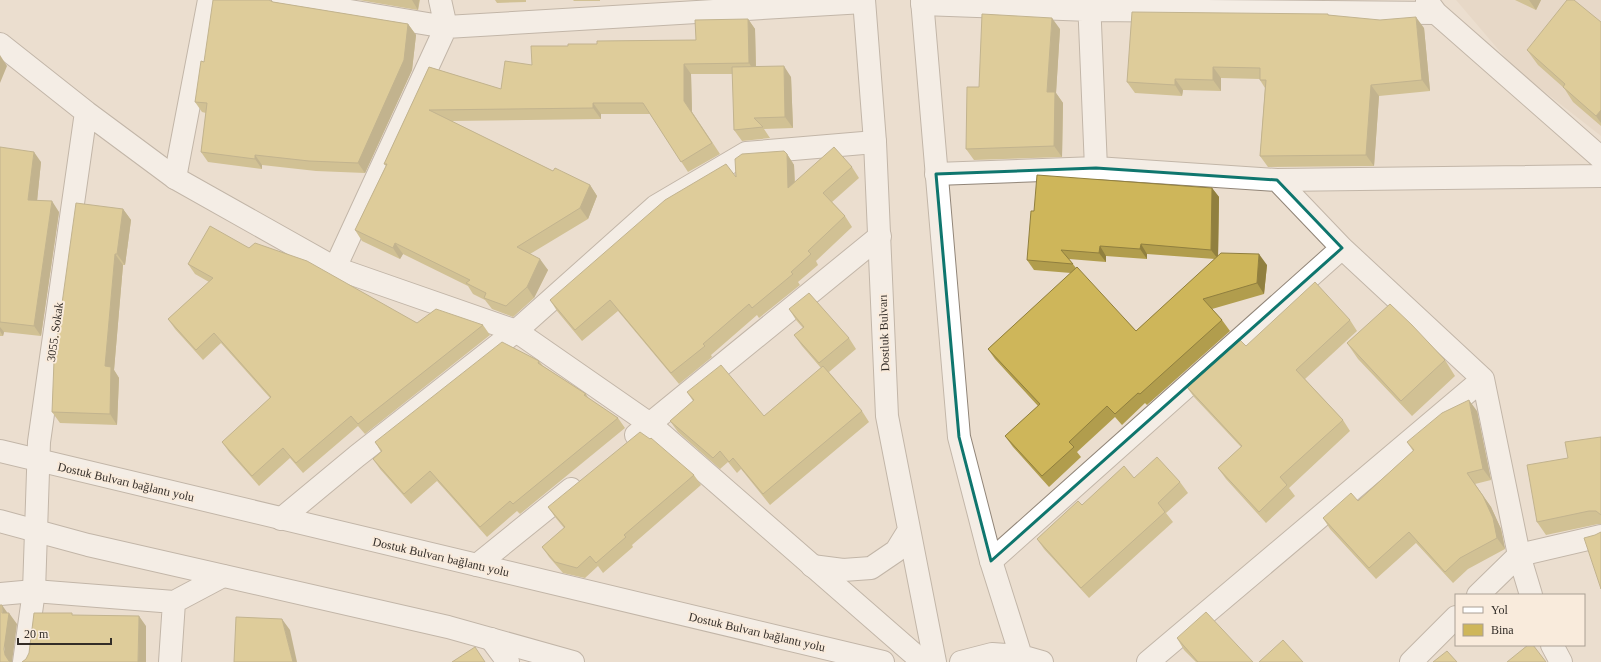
<svg xmlns="http://www.w3.org/2000/svg" width="1601" height="662" font-family="Georgia,serif">
  <style>
    .built { fill: #e3d1bc }
    .lines { fill: none; stroke-linecap: round; stroke-linejoin: round }
    .minor-casing { stroke: #918578; stroke-width: 24 }
    .tertiary-casing { stroke: #918578; stroke-width: 24 }
    .secondary-casing { stroke: #918578; stroke-width: 24 }
    .primary-casing { stroke: #918578; stroke-width: 24 }
    .minor { stroke: #fff; stroke-width: 22 }
    .tertiary { stroke: #fff; stroke-width: 22 }
    .secondary { stroke: #fff; stroke-width: 22 }
    .primary { stroke: #fff; stroke-width: 22 }
    .wall { fill: #b19d4d; fill-rule: evenodd }
    .shaded-wall { fill: #907f3f }
    .building { fill: #ceb65a; stroke: #907f3f }
    .marked { fill: none; stroke: #0f766e; stroke-width: 3; stroke-linejoin: round }
    .labels { text-anchor: middle; stroke-width: 4; stroke-linejoin: round; paint-order: stroke }
    .street-label { font-size: 12px; fill: #332d28; stroke: #f9ebdc }
  </style>
  <rect width="100%" height="100%" fill="#ebdecf"/>
  <path class="built" d="M1456 0H1601V136L1514 68Z"/>
  <g class="lines">
    <defs>
      <path id="minor" d="M283 0 446 27 864 2
        M1089 0 1096 168
        M1427 1 1436 13 1601 158
        M922 4 1090 10 1436 13
        M936 174 1096 168 1277 180 1601 176
        M1277 180 1342 248 1483 379 1519 555 1531 595
        M335 268 446 27 440 0
        M636 435 880 236
        M281 519 357 456 516 331 656 206 746 153 875 142
        M991 561 1342 248
        M477 565 571 489
        M0 594 34 591 174 602 223 576
        M1478 595 1519 555 1601 536
        M491 639 508 662
        M1552 645 1561 662
        M170 662 174 602
        M1148 662 1483 379
        M1411 662 1456 617"/>
      <path id="tertiary" d="M175 178 209 0"/>
      <path id="secondary" d="M0 44 86 112 39 442 34 591 24 662
        M86 112 175 178 335 268 516 331 650 424 923 662"/>
      <path id="primary" d="M864 0 875 142 887 416 935 662
        M922 0 959 437 991 561 1021 656
        M0 451 883 662
        M0 521 88 545 448 627 573 662
        M812 566 843 570 871 568 896 551 909 530
        M961 662 992 654 1021 656 1042 662"/>
    </defs>
    <use href="#minor" class="minor-casing"/>
    <use href="#tertiary" class="tertiary-casing"/>
    <use href="#secondary" class="secondary-casing"/>
    <use href="#primary" class="primary-casing"/>
    <use href="#minor" class="minor"/>
    <use href="#tertiary" class="tertiary"/>
    <use href="#secondary" class="secondary"/>
    <use href="#primary" class="primary"/>
  </g>
  <path class="wall" d="M359 0H428H420L418 10Z
    M495 0H600V1H574L573 0H526V2L497 3Z
    M1515 0H1541L1536 10Z
    M271 1 273 2 408 24 416 35 412 70 365 173 316 171 262 165V169L208 162 201 152 206 113 202 112 195 102 204 62Z
    M1329 15 1424 28 1430 91 1379 96 1374 166 1268 167 1260 156 1265 88 1260 80V79L1221 78V91L1183 90 1182 96 1135 93 1127 82Z
    M748 19 755 29 756 66 791 77 793 128 764 129 770 138 742 141 734 130 733 74H691L692 112 720 154 688 172 650 114H601V119L451 121 553 171 590 185 597 196 588 219 530 254 548 270 534 298 513 317 492 309 485 300 473 294 468 286 403 254 400 259 362 241 355 230 386 166 384 164 429 67 501 89 532 65 568 46 597 44 696 40Z
    M1601 22V126L1573 102 1564 88 1538 65 1527 50Z
    M1060 29 1056 93 1063 103 1062 157 974 160 966 149 979 87Z
    M0 147 41 162 37 201 59 212 41 336 4 332 3 336H0Z
    M787 154 794 165 795 182 852 167 859 178 832 202 845 216 852 227 816 261 818 265 798 282 800 285 759 318 757 315 711 355 712 357 679 384 618 311 582 341 557 311 550 300 736 177Z
    M1212 188 1219 197 1218 256 1267 265 1264 294 1212 309 1222 320 1230 331 1147 405 1145 403 1122 425 1115 417 1077 452 1081 457 1049 487 1013 447 1005 436 1038 406 995 359 988 349 1071 273 1034 270 1027 260 1034 211ZM1147 254 1215 259 1136 331 1076 268 1069 259 1106 262V256L1147 259Z
    M123 209 131 220 125 265H123L114 370 119 378 117 425 60 423 52 412Z
    M249 248 417 323 483 325 490 335 365 434 358 426 303 473 290 458 259 486 229 452 222 442 270 398 221 343 203 360 175 329 168 319 209 282 195 274 188 264Z
    M789 309 849 338 856 349 829 372 862 411 869 422 770 505 741 469 737 473 728 462 720 469 678 432 670 421 693 401 687 392 764 416 821 368 802 346 794 335 803 328 796 320Z
    M1350 320 1357 331 1305 379 1343 420 1350 431 1289 488 1295 496 1266 523 1226 479 1218 468 1241 447 1194 397 1186 386 1246 346Z
    M1347 343 1445 360 1455 376 1412 416 1358 359Z
    M539 361 543 366 586 394 589 399 618 418 625 428 520 514 517 511 487 537 437 481 411 504 380 469 373 459 381 452 375 442Z
    M1477 411 1491 480 1475 484 1491 507 1501 529 1505 549 1468 569 1453 583 1416 543 1376 579 1330 529 1323 518 1358 501 1413 451 1407 442Z
    M1601 437V524H1598L1546 535 1537 522 1568 458Z
    M694 475 701 485 632 545 633 547 603 573 598 566 585 578 563 573 549 557 542 547 564 528 555 517 548 507Z
    M1134 478 1180 482 1188 493 1166 513 1173 522 1089 598 1044 549 1037 539 1082 505Z
    M1177 638 1253 662H1196L1184 650Z"/>
  <path class="shaded-wall" d="M412 0H419L418 10Z
    M1529 0H1541L1536 10Z
    M1416 17 1424 28 1430 91 1422 80Z
    M1052 18 1060 29 1056 93 1063 103 1062 157 1054 146 1047 92Z
    M748 19 755 29 756 74 749 63Z
    M408 24 416 35 412 70 365 173 358 163Z
    M0 55 7 66 0 83Z
    M684 64 691 74 692 112 720 154 684 101Z
    M784 66 791 77 793 128 785 117Z
    M1213 67 1221 78V91L1213 80Z
    M1175 79 1183 90 1182 96 1175 85Z
    M1371 85 1379 96 1374 166 1366 155Z
    M593 103 601 114V119L593 108Z
    M1601 110V123L1596 116Z
    M34 152 41 162 36 211 28 200Z
    M787 154 794 165 795 199 788 188Z
    M255 155 262 165V169L255 159Z
    M590 185 597 196 588 219 580 208Z
    M1212 188 1219 197 1218 259 1211 250Z
    M52 201 59 212 41 336 34 326Z
    M123 209 131 220 125 265 117 254Z
    M395 243 403 254 400 259 393 248Z
    M1141 244 1147 254V259L1140 249Z
    M1100 246 1106 256V262L1099 253Z
    M115 254 123 265 114 370 119 378 117 425 110 414 105 366Z
    M1259 254 1267 265 1264 294 1257 283Z
    M540 259 548 270 534 298 527 287Z
    M0 327 4 332 3 336 0 331Z
    M1469 400 1477 411 1491 480 1483 469Z
    M1467 473 1491 507 1501 529 1505 549 1497 538Z
    M2 605 9 615V613L17 624 12 662H9L5 655Z
    M139 616 146 626V662H138Z
    M282 619 290 630 297 662H293Z"/>
  <path class="building" d="M213 0H269L273 2 408 24 404 60 358 163 309 161 255 155V159L201 152 207 103 195 102 201 61 204 62Z
    M1567 0H1574L1601 22V110L1596 116 1563 87 1565 84 1527 50Z
    M1132 12 1328 14V15L1380 20 1416 17 1422 80 1371 85 1366 155 1260 156 1266 80H1260V68L1213 67V80L1175 79V85L1127 82Z
    M982 14 1052 18 1047 92H1055L1054 146 966 149 967 87H979Z
    M748 19 749 63 684 64V101L712 143 681 162 643 103H593V108L429 110 553 171 555 168 590 185 580 208 517 247 540 259 527 287 506 306 484 298 486 293 466 283 470 280 395 243 393 248 355 230 387 164H384L429 67 501 89 505 61 532 65 531 46H568V44H597V41L696 40 695 20Z
    M784 66 785 117 754 118 763 127 734 130 732 67Z
    M0 147 34 152 28 200 52 201 34 326 0 322Z
    M834 147 852 167 823 193 845 216 808 251 811 254 791 272 793 274 752 308 749 304 703 344 705 346 671 373 610 300 575 330 550 300 665 200 726 164 736 177 735 159 742 154 784 151 787 154 788 188Z
    M1037 175 1212 188 1211 250 1141 244 1140 249 1100 246 1099 253 1061 250 1073 264 1027 260 1031 211H1034Z
    M76 203 123 209 117 254H115L105 366 111 367 110 414 52 412 54 361Z
    M210 226 249 248 255 243 307 261 417 323 436 309 483 325 358 424 351 416 296 463 283 448 252 476 222 442 271 397 214 333 196 350 168 319 213 278 188 264Z
    M1221 253 1259 254 1257 283 1203 299 1222 320 1140 394 1138 393 1115 414 1107 406 1069 442 1074 447 1042 476 1005 436 1040 404 988 349 1077 267 1136 331Z
    M1315 282 1350 320 1296 370 1343 420 1280 477 1287 485 1259 512 1218 468 1242 446 1186 386 1239 339 1246 346Z
    M809 293 849 338 819 363 794 335 804 327 789 309Z
    M1390 304 1412 325 1445 360 1401 401 1347 343Z
    M502 342 539 361 538 363 586 394 584 395 618 418 513 504 510 501 480 527 430 471 404 494 373 459 382 451 375 442Z
    M721 365 764 416 823 366 862 411 763 494 733 458 729 462 720 451 713 458 670 421 694 400 687 392Z
    M1469 400 1483 469 1467 473 1483 496 1493 518 1497 538 1460 558 1445 572 1409 532 1369 568 1323 518 1351 493 1358 501 1414 450 1407 442 1442 413Z
    M640 432 650 439 651 438 694 475 624 535 626 537 596 563 590 556 577 568 555 562 542 547 565 527 548 507Z
    M1601 437V515L1596 511H1589L1537 522 1527 465 1568 458 1565 442Z
    M1157 457 1180 482 1158 503 1165 512 1081 588 1037 539 1078 501 1082 505 1124 466 1134 478Z
    M1601 532V589L1584 538 1595 535Z
    M0 605H2V613H9L4 649 5 655 9 661 11 662H0Z
    M1206 612 1253 662H1198L1177 638Z
    M34 613H72V615L139 616 138 662H22L26 659 29 653Z
    M236 617 282 619 293 662H234Z
    M1283 640 1303 662H1259Z
    M1528 645H1533L1546 662H1507Z
    M475 647 485 662H452Z
    M1447 651 1457 662H1433Z"/>
  <path d="M0 0H1601V662H0ZM1096 168 1277 180 1342 248 991 561 959 437 936 174Z" fill="#ebdecf" fill-opacity=".55" fill-rule="evenodd"/>
  <path class="marked" d="M1096 168 1277 180 1342 248 991 561 959 437 936 174Z"/>
  <g class="labels">
    <g class="street-label">
      <text transform="translate(55 332) rotate(-82)" y="4">3055. Sokak</text>
      <text transform="translate(884 333) rotate(-92)" y="4">Dostluk Bulvarı</text>
      <text transform="translate(126 482) rotate(13)" y="4">Dostuk Bulvarı bağlantı yolu</text>
      <text transform="translate(441 557) rotate(13)" y="4">Dostuk Bulvarı bağlantı yolu</text>
      <text transform="translate(757 632) rotate(13)" y="4">Dostuk Bulvarı bağlantı yolu</text>
    </g>
  </g>
  <rect x="1455" y="594" width="130" height="52" fill="#f9ebdc" stroke="#aa9f94"/>
  <rect x="1463" y="607" width="20" height="6" fill="#ffffff" stroke="#aa9f94"/>
  <text x="1491" y="614" font-size="12" fill="#332d28">Yol</text>
  <rect x="1463" y="624" width="20" height="12" fill="#ceb65a" stroke="#aa9f94"/>
  <text x="1491" y="634" font-size="12" fill="#332d28">Bina</text>
  <path d="M18 638v6h93v-6" fill="none" stroke="#332d28" stroke-width="2"/>
  <text x="24" y="638" font-size="12" fill="#332d28" stroke="#f9ebdc" stroke-width="3" paint-order="stroke">20 m</text>
</svg>
